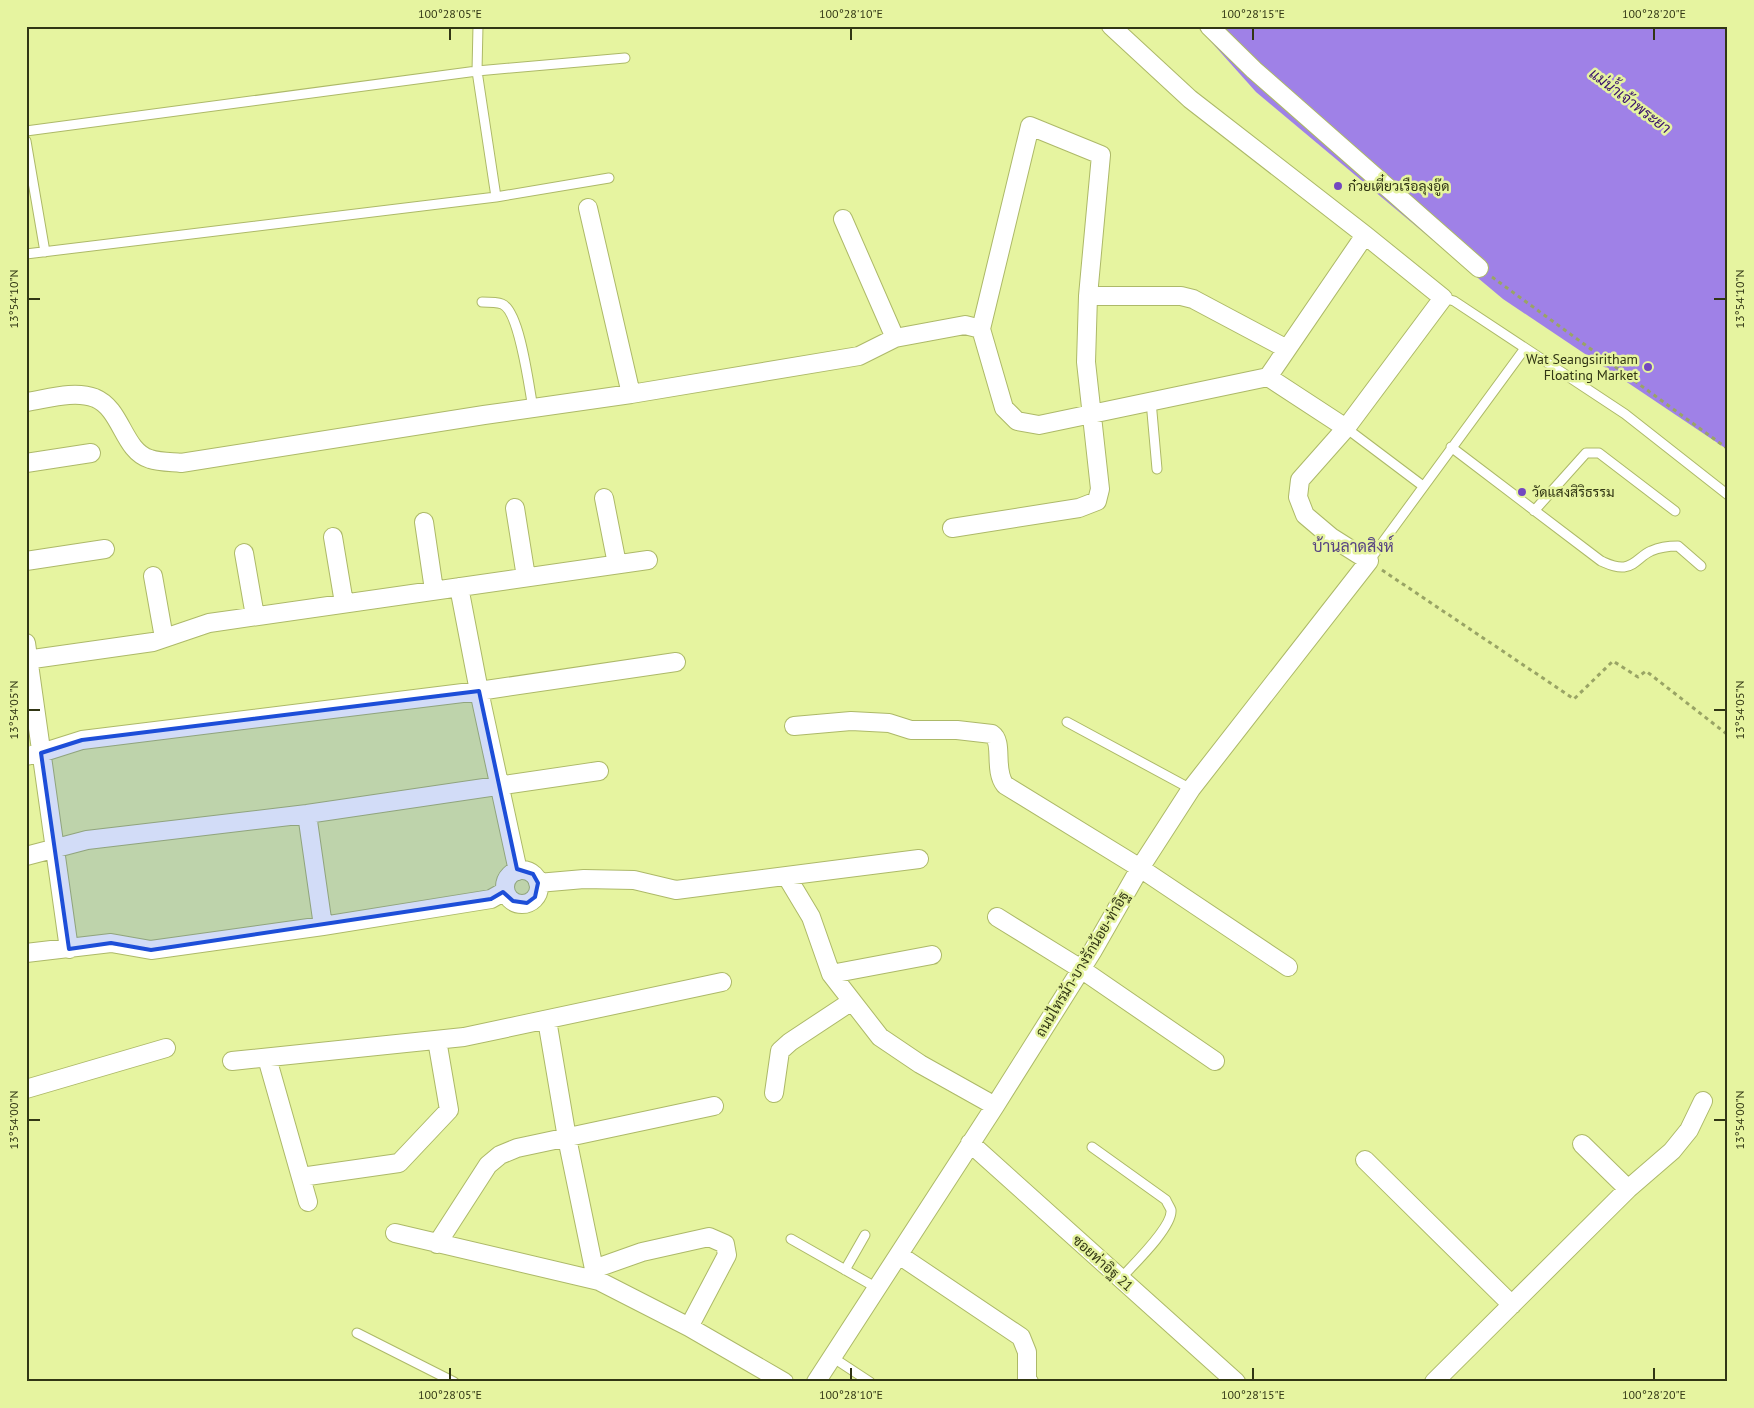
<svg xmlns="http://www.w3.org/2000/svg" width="1754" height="1408" font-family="'PT Sans',Sarabun,sans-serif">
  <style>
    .water { fill: #9f81e7 }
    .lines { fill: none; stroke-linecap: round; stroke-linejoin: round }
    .service-casing { stroke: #adb968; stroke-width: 11 }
    .minor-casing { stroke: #adb968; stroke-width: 20 }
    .path { stroke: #99a465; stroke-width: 3; stroke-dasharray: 4 4; stroke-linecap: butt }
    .service { stroke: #fff; stroke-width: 9 }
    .minor { stroke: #fff; stroke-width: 18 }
    .marked { fill: #1d4ed8; fill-opacity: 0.2; stroke: #1d4ed8; stroke-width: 4; stroke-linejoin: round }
    .ticks { fill: none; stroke: #313614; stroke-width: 2 }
    .poi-dot { fill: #7348c0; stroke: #e6f4a0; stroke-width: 2 }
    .labels { text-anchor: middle; stroke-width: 5; stroke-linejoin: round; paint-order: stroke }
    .poi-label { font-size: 14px; fill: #313614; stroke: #e6f4a0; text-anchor: start }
    .street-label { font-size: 14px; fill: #313614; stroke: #e6f4a0 }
    .water-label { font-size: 15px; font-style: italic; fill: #37106b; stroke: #e6f4a0 }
    .quarter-label { font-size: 16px; fill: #574482; stroke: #e6f4a0 }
    .neatline { fill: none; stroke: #313614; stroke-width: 2 }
    .ticks-label { font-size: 12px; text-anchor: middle; fill: #313614 }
  </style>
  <rect width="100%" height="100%" fill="#e6f4a0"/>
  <path class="water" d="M1197 26H1728V450L1503 299 1256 92Z"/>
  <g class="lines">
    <defs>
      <path id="service" d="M478 26 477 71 496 197
        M26 131 477 71 625 58
        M26 141 45 252
        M26 254 496 197 609 178
        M1443 298 1454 301 1625 414 1728 495
        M482 302C488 302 497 302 502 304 520 311 529 388 533 408
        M1151 401 1157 469
        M1346 428 1423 486
        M1451 447 1601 561C1608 564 1615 568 1624 567 1635 566 1641 555 1651 551 1660 547 1669 546 1678 546L1701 566
        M1534 511 1586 453H1599L1675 511
        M1369 561 1523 351
        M1067 722 1191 789
        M1092 1147 1166 1200C1167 1203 1170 1207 1171 1210 1173 1227 1132 1266 1121 1278
        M791 1239 877 1288
        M845 1270 865 1235
        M357 1333 454 1382
        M832 1357 870 1382"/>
      <path id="minor" d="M1209 26 1254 70 1479 268
        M588 208 631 394
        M843 219 895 338
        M1088 296H1181L1193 299 1287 349
        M1268 377 1365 235
        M26 402C47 399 74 390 95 398 122 409 123 451 150 459 159 462 171 462 181 463L484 415 631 394 859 356 895 338 965 325 981 329
        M26 463 91 453
        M604 498 617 564
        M515 508 526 577
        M424 522 434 590
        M952 528 1079 508 1097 501 1100 489 1086 362 1088 296 1101 155 1030 126 981 329 1004 408 1017 421 1039 425 1268 377 1346 428
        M333 537 344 603
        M244 553 255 616
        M26 561 105 549
        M153 576 164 638
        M459 587 479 691 518 871
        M26 643 69 949
        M26 660 153 642 209 623 648 560
        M794 726 851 721 889 723 911 730H957L992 734C1004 742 993 770 1005 785L1140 868 1288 967
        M26 756 41 753 82 740 479 691 676 662
        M307 814 323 926
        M26 856 87 840 307 814 599 771
        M505 887a17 17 0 1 1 34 0a17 17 0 1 1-34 0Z
        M787 877 811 917 831 974 880 1037 920 1064 995 1106
        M538 883 584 879 634 880 676 890 919 859
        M997 917 1081 969 1215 1061
        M26 953 111 943 151 950 323 926 491 899 505 891
        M831 974 932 955
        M547 1020 567 1138 594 1269 599 1281
        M267 1058 308 1202
        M232 1061 464 1037 722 982
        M26 1089 166 1048
        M774 1093 780 1051 790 1042 852 1001
        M970 1143 1236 1382
        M1582 1144 1628 1189
        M1365 1160 1512 1305
        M301 1177 399 1163 449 1110 437 1040
        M395 1233 599 1281 689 1327 784 1382
        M437 1244 488 1165 500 1155 517 1148 714 1106
        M899 1255 1021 1337 1027 1352V1379L1029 1382
        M594 1269 642 1252 709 1237 725 1244 727 1255 689 1327
        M816 1382 995 1106 1092 952 1140 868 1191 789 1369 561 1331 537 1305 515 1298 497 1300 480 1346 428 1443 298 1365 235 1190 99 1111 26
        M1434 1382 1628 1189 1672 1151 1689 1130 1703 1101"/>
    </defs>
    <use href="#service" class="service-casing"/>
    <use href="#minor" class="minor-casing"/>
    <path class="path" d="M1492 277 1728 449
      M1382 570 1574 699 1613 661 1638 677 1646 671 1728 735"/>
    <use href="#service" class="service"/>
    <use href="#minor" class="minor"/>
  </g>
  <path class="marked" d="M479 691 517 869 533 874 538 883 535 897 527 903 513 901 503 892 491 899 151 950 111 943 69 949 41 753 82 740Z"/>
  <path class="ticks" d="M450 28V40M851 28V40M1253 28V40M1654 28V40M28 299H40M1714 299H1726M28 710H40M1714 710H1726M28 1120H40M1714 1120H1726M450 1368V1380M851 1368V1380M1253 1368V1380M1654 1368V1380"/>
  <g class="poi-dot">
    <circle cx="1338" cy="186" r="5"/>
    <circle cx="1648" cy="367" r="5"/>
    <circle cx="1522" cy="492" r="5"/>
  </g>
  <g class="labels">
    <g class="poi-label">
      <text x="1348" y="191">ก๋วยเตี๋ยวเรือลุงอู๊ด</text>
      <text x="1638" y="364" text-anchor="end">Wat Seangsiritham<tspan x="1638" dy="16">Floating Market</tspan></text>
      <text x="1532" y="497">วัดแสงสิริธรรม</text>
    </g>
    <g class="street-label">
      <text transform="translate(1082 964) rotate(-59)" y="5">ถนนไทรม้า-บางรักน้อย-ท่าอิฐ</text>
      <text transform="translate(1103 1263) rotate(42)" y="5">ซอยท่าอิฐ 21</text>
    </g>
    <g class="water-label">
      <text transform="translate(1630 101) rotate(37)" y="5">แม่น้ำเจ้าพระยา</text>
    </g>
    <g class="quarter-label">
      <text x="1353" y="552">บ้านลาดสิงห์</text>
    </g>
  </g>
  <rect width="1754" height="1408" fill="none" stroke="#e6f4a0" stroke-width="55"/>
  <rect x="28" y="28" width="1698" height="1352" class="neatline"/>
  <g class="ticks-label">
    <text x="450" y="18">100°28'05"E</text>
    <text x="851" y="18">100°28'10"E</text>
    <text x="1253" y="18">100°28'15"E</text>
    <text x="1654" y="18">100°28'20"E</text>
    <text transform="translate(14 299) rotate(-90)" y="4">13°54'10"N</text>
    <text transform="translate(1740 299) rotate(-90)" y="4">13°54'10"N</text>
    <text transform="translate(14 710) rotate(-90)" y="4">13°54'05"N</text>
    <text transform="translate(1740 710) rotate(-90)" y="4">13°54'05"N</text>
    <text transform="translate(14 1120) rotate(-90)" y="4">13°54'00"N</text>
    <text transform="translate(1740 1120) rotate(-90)" y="4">13°54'00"N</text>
    <text x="450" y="1399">100°28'05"E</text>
    <text x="851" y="1399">100°28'10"E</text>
    <text x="1253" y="1399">100°28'15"E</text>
    <text x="1654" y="1399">100°28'20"E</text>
  </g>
</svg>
